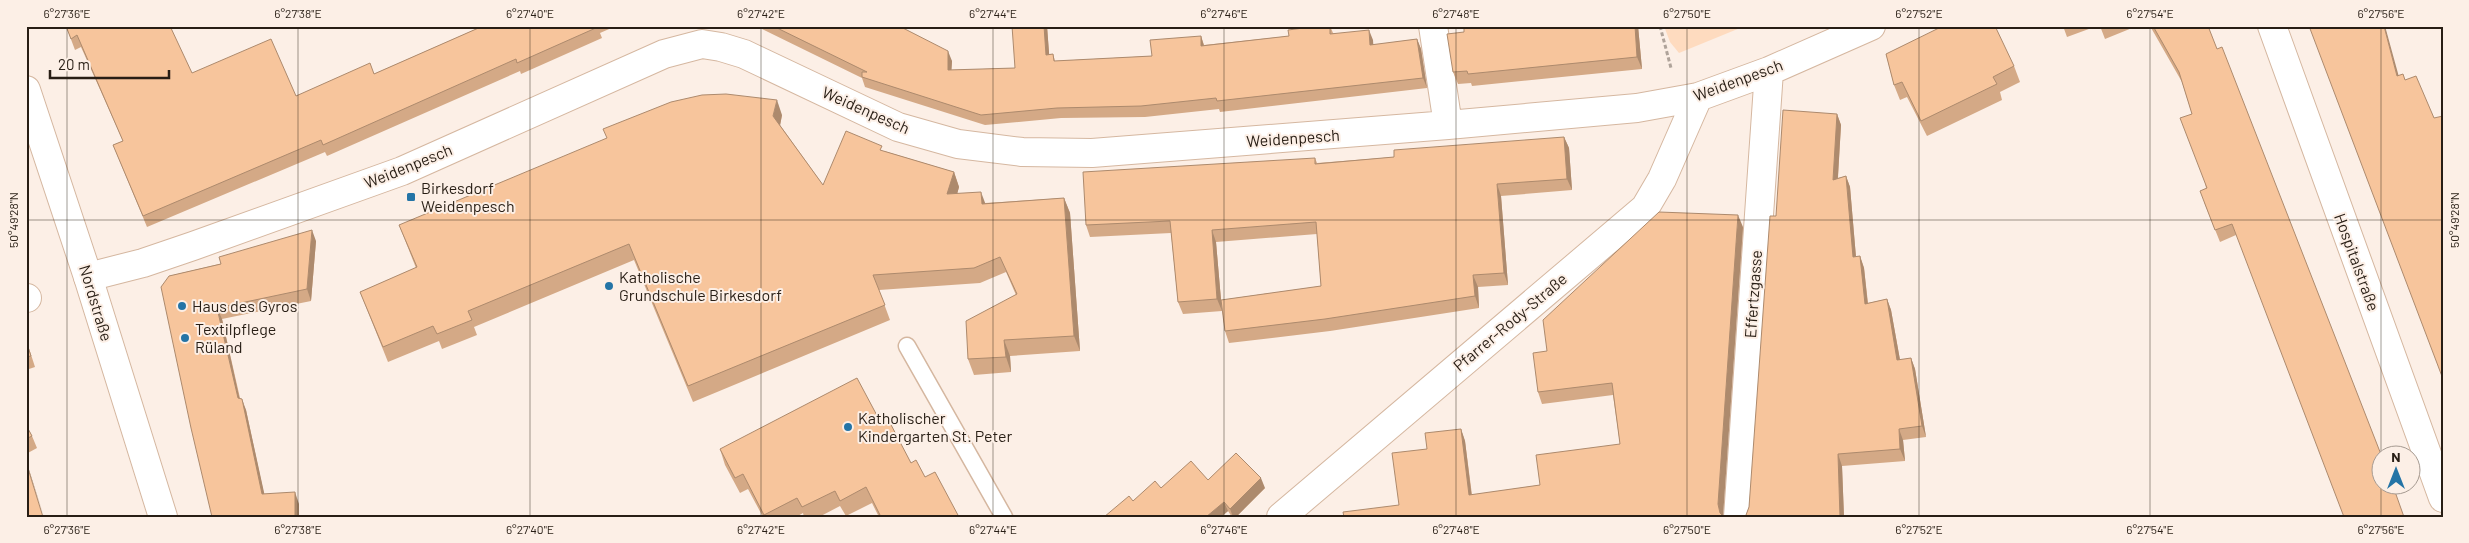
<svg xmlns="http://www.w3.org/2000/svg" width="2469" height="543" font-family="Barlow,sans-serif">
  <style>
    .green { fill: #fedbbf }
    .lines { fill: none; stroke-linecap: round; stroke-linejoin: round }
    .service-casing { stroke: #d5b7a0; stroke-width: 19 }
    .minor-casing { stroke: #d5b7a0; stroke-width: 30 }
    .tertiary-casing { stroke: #d5b7a0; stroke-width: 30 }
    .path { stroke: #afa39a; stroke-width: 3; stroke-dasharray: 4 2.5; stroke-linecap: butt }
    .service { stroke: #fff; stroke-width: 16 }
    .minor { stroke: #fff; stroke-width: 28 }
    .tertiary { stroke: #fff; stroke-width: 28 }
    .wall { fill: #d4a986; fill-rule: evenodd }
    .shaded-wall { fill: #ad8a6d }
    .building { fill: #f7c59c; stroke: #ad8a6d }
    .ticks { fill: none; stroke: #281e15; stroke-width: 1; stroke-opacity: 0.45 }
    .poi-dot { fill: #2474a6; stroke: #fcefe6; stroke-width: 2 }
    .labels { text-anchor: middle; stroke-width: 4; stroke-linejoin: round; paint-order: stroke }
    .street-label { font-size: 16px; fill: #281e15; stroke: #fcefe6 }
    .poi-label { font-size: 16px; fill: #281e15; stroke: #fcefe6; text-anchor: start }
    .neatline { fill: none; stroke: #281e15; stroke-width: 2 }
    .ticks-label { font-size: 12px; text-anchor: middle; fill: #281e15 }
  </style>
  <rect width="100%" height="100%" fill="#fcefe6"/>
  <path class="green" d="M1664 26H1745L1679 53 1670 42Z"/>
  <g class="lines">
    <defs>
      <path id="service" d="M907 346 1004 517"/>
      <path id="minor" d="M1433 26 1448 125
        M2272 26 2443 498
        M88 277 143 263 193 246 402 171 664 54 702 44 721 47 744 54 898 127 958 144 1022 152 1092 153 1448 125 1637 108 1698 97 1769 71 1871 26
        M26 298H27
        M1281 517 1645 208 1662 179 1698 97
        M1738 517 1769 71"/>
      <path id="tertiary" d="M26 90 88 277 163 517"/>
    </defs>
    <use href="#service" class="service-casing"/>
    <use href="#minor" class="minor-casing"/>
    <use href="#tertiary" class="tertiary-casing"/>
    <path class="path" d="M1660 26 1671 68"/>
    <use href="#service" class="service"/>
    <use href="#minor" class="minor"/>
    <use href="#tertiary" class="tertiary"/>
  </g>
  <path class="wall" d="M66 26 192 73 296 96 374 74 483 26H616L600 33 602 38 521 74 520 71 327 156 325 152 147 227 113 145 123 141 81 47 75 50Z
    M756 26H904V29L952 61 951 70 1015 68 1047 26 1049 54H1053L1055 61 1152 56 1201 36 1204 45 1289 36 1330 26 1333 33 1373 40V45L1417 39 1421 49 1427 88 1220 112 1219 109 1145 117 1061 118 985 125 865 87 862 78Z
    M1638 26 1642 69 1472 86 1471 83 1458 84 1453 72Z
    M2063 26H2097L2067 37Z
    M2100 26H2137L2105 39Z
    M2150 26H2208L2236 235 2220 242 2204 202 2206 188 2192 114 2182 82Z
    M1886 54 2014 66 2020 82 2000 92 2002 100 1927 136 1907 97 1900 100 1894 85Z
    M1837 114 1841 125 1838 178 1846 176 1850 187 1856 257 1860 256 1864 268 1868 303 1887 299 1891 310 1900 360 1911 358 1915 369 1926 437 1903 440 1905 461 1842 466 1844 517H1744L1746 515 1749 507 1776 216Z
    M782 115 780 125 823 185 884 151 954 172 959 187 957 194 985 203 1064 198 1070 213 1080 351 1010 356 1011 372 974 375 968 359 1016 295 1006 272 980 283 879 290 890 320 693 402 634 260 474 327 477 335 442 349 439 341 388 362 360 292 416 268 399 225Z
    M1564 137 1569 148 1572 190 1501 196 1508 285 1478 287 1479 308 1330 331 1229 343 1225 331 1221 300 1222 311 1183 314 1178 302 1171 233 1090 237 1086 225 1315 158 1317 163 1394 157ZM1317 234 1321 286 1221 300 1216 242Z
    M1743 227 1722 515 1399 505 1427 449 1461 429 1465 441 1472 495 1540 485 1620 444 1613 395 1542 404 1538 392 1547 351Z
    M316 241 311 301 222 319 240 398 246 410 264 494 299 504V517H212L169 276Z
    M26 339 35 367 26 370Z
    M881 423 911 463 925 477 959 517H879L872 503 846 516 840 506 819 517H804L803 513 796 517H763L748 489 740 493 725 465 720 449Z
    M26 425 32 436 37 448 26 454Z
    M1208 480 1265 488 1236 517H1232L1228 511 1221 517H1104L1133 501 1161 488Z"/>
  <path class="shaded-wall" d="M1044 26H1047L1050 65 1046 55Z
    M1635 26H1638L1642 69 1637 57Z
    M2384 26H2385L2402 88 2397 76Z
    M1369 30 1373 40 1374 55 1370 45Z
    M1201 36 1204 46H1201Z
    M1417 39 1421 49 1427 88 1423 78Z
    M948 51 952 61 951 80 948 70Z
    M777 100 782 115 779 131 773 116Z
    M1837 114 1841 125 1837 191 1833 180Z
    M1564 137 1569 148 1572 190 1567 179Z
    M954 172 959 187 953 209 947 194Z
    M1846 176 1850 187 1857 269 1853 257Z
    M1497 184 1501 196 1508 285 1504 273Z
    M981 192 987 208 982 204Z
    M1064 198 1070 213 1080 351 1074 336Z
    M1738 215 1743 227 1723 517 1720 513 1718 504Z
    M312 230 316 241 311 301 307 289Z
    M1212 230 1216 242 1222 311 1217 299Z
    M1860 256 1864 268 1869 316 1865 304Z
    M1473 275 1478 287 1479 308 1475 296Z
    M1887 299 1891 310 1902 371 1897 360Z
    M217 308 222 319 242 410 238 398Z
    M1004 340 1010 356 1011 372 1006 357Z
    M1911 358 1915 369 1926 437 1922 426Z
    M242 399 246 410 267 506 262 494Z
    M1461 429 1465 441 1473 507 1469 495Z
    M1899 429 1903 440 1905 461 1900 449Z
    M1838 454 1842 466 1844 517H1840Z
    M26 460 44 517 26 462Z
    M1261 478 1265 488 1236 517H1233L1230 509Z
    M295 492 299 504V517H295Z
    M1224 502 1228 511 1221 517H1206Z"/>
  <path class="building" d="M66 26H170L192 73 271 39 296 96 370 63 374 74 483 26H597L598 27 517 63 516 59 323 145 321 140 143 216 113 145 123 141 77 35 71 39Z
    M773 26H899L948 51V70L1015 68 1012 26H1044L1046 55 1053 54 1054 61 1152 56 1150 40 1201 36V46L1289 36 1288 30 1319 26H1330V34L1369 30 1370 45 1417 39 1423 78 1217 101 1216 98 1141 106 1057 108 981 115 862 77V72H867Z
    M1464 26H1635L1637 57 1468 74 1467 71 1453 72 1447 34 1464 32Z
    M1943 26H1995L2014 66 1993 77 1997 84 1921 121 1902 82 1894 85 1886 54Z
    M2153 26H2208L2217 49 2222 47 2382 457V486H2393L2404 517H2344L2232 224 2215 230 2200 191 2207 188 2180 118 2192 114 2179 72Z
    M2309 26H2384L2397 76 2403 74 2405 80 2416 76 2434 118 2443 116V379Z
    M726 94 777 100 773 116 823 185 846 131 882 146 880 150 954 172 947 194 981 192 982 204 1064 198 1074 336 1004 340 1006 357 968 359 966 321 1017 294 1000 257 974 268 873 275 885 305 688 386 629 244 468 311 472 320 437 334 433 326 383 347 360 292 417 267 399 225 607 138 603 129 671 102 702 95Z
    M1783 110 1837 114 1833 180 1846 176 1853 257 1860 256 1865 304 1887 299 1897 360 1911 358 1922 426 1899 429 1900 449 1838 454 1840 517H1744L1746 515 1749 507 1770 216H1776Z
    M1564 137 1567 179 1497 184 1504 273 1473 275 1475 296 1325 319 1225 331 1221 300 1321 286 1316 222 1212 230 1217 299 1178 302 1170 221 1086 225 1083 172 1315 158V164L1394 157V150Z
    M1659 212 1738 215 1718 504 1720 513 1724 517H1344L1343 512 1399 505 1392 453 1427 449 1425 433 1461 429 1469 495 1540 485 1536 455 1620 444 1612 383 1538 392 1533 353 1547 351 1543 320Z
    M312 230 307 289 217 308 238 398 242 399 262 494 295 492V517H212L191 428 161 287 169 276 221 264 219 257Z
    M26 341 31 356 26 357Z
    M857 378 881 423 888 419 911 463 916 460 925 477 935 472 959 517H881L866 487 840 501 835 491 802 507 797 498 764 515 743 474 735 478 720 449Z
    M26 425 32 436 26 439Z
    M1236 453 1261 478 1230 509 1224 502 1206 517H1104L1129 496 1133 501 1155 481 1161 488 1191 461 1208 480Z
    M26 462 43 517H26Z"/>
  <path class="ticks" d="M67 26V517M298 26V517M530 26V517M761 26V517M993 26V517M1224 26V517M1456 26V517M1687 26V517M1919 26V517M2150 26V517M2381 26V517M26 220H2443"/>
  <g class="poi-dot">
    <rect x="406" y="192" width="10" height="10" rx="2.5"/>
    <circle cx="609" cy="286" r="5"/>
    <circle cx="182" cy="306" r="5"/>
    <circle cx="185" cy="338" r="5"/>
    <circle cx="848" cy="427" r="5"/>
  </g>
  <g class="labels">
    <g class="street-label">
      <text transform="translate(1738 80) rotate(-20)" y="6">Weidenpesch</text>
      <text transform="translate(866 110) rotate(24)" y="6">Weidenpesch</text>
      <text transform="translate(1293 138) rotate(-4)" y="6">Weidenpesch</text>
      <text transform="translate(408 166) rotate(-22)" y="6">Weidenpesch</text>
      <text transform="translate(2357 262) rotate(70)" y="6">Hospitalstraße</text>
      <text transform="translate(1753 294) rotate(-86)" y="6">Effertzgasse</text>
      <text transform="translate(96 303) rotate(73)" y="6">Nordstraße</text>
      <text transform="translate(1510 322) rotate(-40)" y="6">Pfarrer-Rody-Straße</text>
    </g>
    <g class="poi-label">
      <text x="421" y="194">Birkesdorf<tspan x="421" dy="18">Weidenpesch</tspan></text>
      <text x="619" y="283">Katholische<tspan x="619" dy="18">Grundschule Birkesdorf</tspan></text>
      <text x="192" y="312">Haus des Gyros</text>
      <text x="195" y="335">Textilpflege<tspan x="195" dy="18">Rüland</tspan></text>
      <text x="858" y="424">Katholischer<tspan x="858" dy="18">Kindergarten St. Peter</tspan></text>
    </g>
  </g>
  <rect width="2469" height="543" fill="none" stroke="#fcefe6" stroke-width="55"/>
  <g transform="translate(2396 470)"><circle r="24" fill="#fcefe6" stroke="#a79b92"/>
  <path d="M0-4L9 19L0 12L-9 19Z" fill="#2474a6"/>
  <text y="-8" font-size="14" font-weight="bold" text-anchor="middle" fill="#281e15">N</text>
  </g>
  <path d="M50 70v8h119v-8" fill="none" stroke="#281e15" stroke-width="2.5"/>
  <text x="58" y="70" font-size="15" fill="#281e15" stroke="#fcefe6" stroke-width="4" paint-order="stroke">20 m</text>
  <rect x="28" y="28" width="2414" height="488" class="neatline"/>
  <g class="ticks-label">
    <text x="67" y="18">6°27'36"E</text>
    <text x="298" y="18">6°27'38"E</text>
    <text x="530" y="18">6°27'40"E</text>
    <text x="761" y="18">6°27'42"E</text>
    <text x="993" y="18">6°27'44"E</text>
    <text x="1224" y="18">6°27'46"E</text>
    <text x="1456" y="18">6°27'48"E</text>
    <text x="1687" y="18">6°27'50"E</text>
    <text x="1919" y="18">6°27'52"E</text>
    <text x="2150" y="18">6°27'54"E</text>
    <text x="2381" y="18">6°27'56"E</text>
    <text transform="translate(14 220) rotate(-90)" y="4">50°49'28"N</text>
    <text transform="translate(2455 220) rotate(-90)" y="4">50°49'28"N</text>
    <text x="67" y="534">6°27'36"E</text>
    <text x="298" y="534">6°27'38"E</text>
    <text x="530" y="534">6°27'40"E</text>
    <text x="761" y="534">6°27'42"E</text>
    <text x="993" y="534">6°27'44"E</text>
    <text x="1224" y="534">6°27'46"E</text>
    <text x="1456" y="534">6°27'48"E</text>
    <text x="1687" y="534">6°27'50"E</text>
    <text x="1919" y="534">6°27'52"E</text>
    <text x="2150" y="534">6°27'54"E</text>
    <text x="2381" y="534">6°27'56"E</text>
  </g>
</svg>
